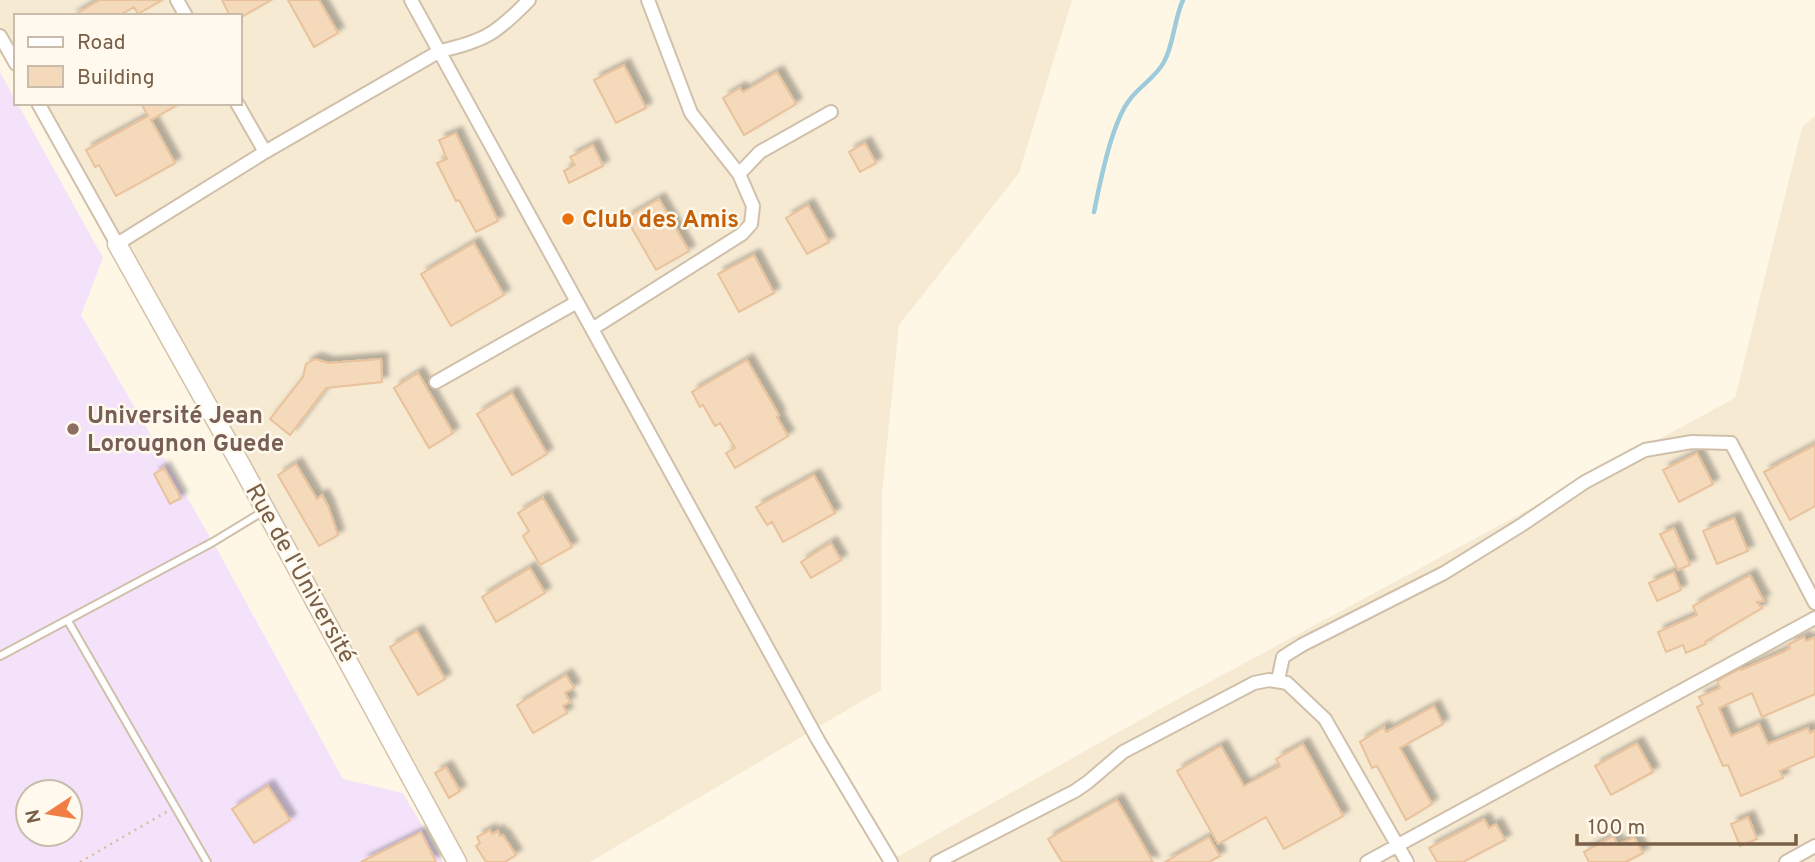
<svg xmlns="http://www.w3.org/2000/svg" width="1815" height="862" font-family="Overpass,sans-serif">
  <style>
    .residential { fill: #f6ead3 }
    .education { fill: #f4e2fa; fill-rule: evenodd }
    .lines { fill: none; stroke-linecap: round; stroke-linejoin: round }
    .stream { stroke: #9ecbdc; stroke-width: 4.5 }
    .building { fill: #f5d9bb; stroke: #e9c19a; stroke-width: 2; filter: url(#shadow) }
    .lane-casing { stroke: #d0c0aa; stroke-width: 10 }
    .street-casing { stroke: #d0c0aa; stroke-width: 16 }
    .secondary-casing { stroke: #d4c1a8; stroke-width: 21 }
    .path { stroke: #dbbc9e; stroke-width: 2.5; stroke-dasharray: 2 5; stroke-linecap: butt }
    .lane { stroke: #fff; stroke-width: 6 }
    .street { stroke: #fff; stroke-width: 12 }
    .secondary { stroke: #fff; stroke-width: 18 }
    .food-dot { fill: #e8710a; stroke: #fffaed; stroke-width: 2.5 }
    .education-dot { fill: #8d6e63; stroke: #fffaed; stroke-width: 2.5 }
    .labels { text-anchor: middle; stroke-width: 5; stroke-linejoin: round; paint-order: stroke }
    .food-label { font-size: 24px; font-weight: bold; fill: #c56008; stroke: #fffaed; text-anchor: start }
    .education-label { font-size: 24px; font-weight: bold; fill: #785e54; stroke: #fffaed; text-anchor: start }
    .street-label { font-size: 24px; fill: #795f48; stroke: #fffaed }
  </style>
  <defs>
    <filter id="shadow"><feDropShadow dx="6" dy="-6" stdDeviation="2" flood-color="#0004"/></filter>
  </defs>
  <rect width="100%" height="100%" fill="#fef7e6"/>
  <path class="residential" d="M0 0H1072L1019 173 899 325 882 494 881 690 590 862H455L36 103H240V16H16V68L0 41Z
    M1815 116V862H888L1165 706 1735 398 1802 127Z"/>
  <path class="education" d="M0 72 103 258 81 315 213 542 343 779 403 793 443 862H0ZM28 792H70V834H28Z"/>
  <g class="lines">
    <path class="stream" d="M1094 212C1100 183 1112 120 1131 98 1141 85 1155 78 1164 62 1174 44 1174 19 1183 0"/>
  </g>
  <path class="building" d="M100 0H162L138 14 134 7 118 16H72Z
    M222 0H271L243 16H230Z
    M288 0H319L338 33 314 47Z
    M624 65 646 108 616 123 594 80Z
    M777 72 796 104 744 135 723 98 740 88 743 92Z
    M141 103H181L151 120 175 163 116 196 99 165 95 167 86 150 148 116Z
    M456 133 498 221 476 232 459 200 456 201 437 163 447 159 439 140Z
    M865 143 876 163 860 172 849 152Z
    M593 145 603 166 569 183 564 171 575 165 570 157Z
    M659 199 689 251 656 270 626 218Z
    M808 205 829 242 807 254 786 218Z
    M474 243 504 295 451 326 421 274Z
    M754 255 774 293 739 312 718 274Z
    M315 359 328 363 381 359 382 382 326 388 290 435 270 419 303 377 306 364Z
    M747 360 779 415 777 417 788 436 735 468 726 453 735 448 720 423 715 426 703 405 700 407 692 392Z
    M418 373 453 433 429 448 394 388Z
    M512 393 547 454 512 475 477 414Z
    M1815 445V506L1790 520 1764 472Z
    M1697 453 1713 484 1679 502 1663 470Z
    M296 464 317 499 322 495 328 506 338 535 319 546 278 475Z
    M164 468 181 498 170 504 154 474Z
    M814 475 835 513 783 542 772 522 767 525 756 507Z
    M543 498 572 547 540 565 523 536 529 531 518 513Z
    M1734 518 1748 551 1717 564 1703 531Z
    M1674 528 1690 565 1678 570 1660 534Z
    M831 543 841 560 811 578 801 562Z
    M530 568 545 593 496 622 482 597Z
    M1674 572 1681 590 1657 601 1649 583Z
    M1750 575 1764 601 1757 602 1762 608 1705 642 1706 644 1686 653 1683 645 1666 652 1658 632 1697 615 1693 606Z
    M417 631 445 679 418 695 390 647Z
    M1804 637 1806 641 1815 637V694L1762 717 1752 693 1719 708 1731 736 1759 724 1768 744 1808 728 1810 733 1815 730V756L1780 771 1783 778 1741 796 1728 765 1723 766 1697 707 1703 704 1699 697 1720 688 1717 681 1741 668V670L1783 652 1790 648 1789 644Z
    M566 675 574 688 565 693 570 702 563 706 567 713 533 733 517 705Z
    M1434 706 1443 724 1400 748 1432 804 1406 820 1377 766 1372 768 1360 742 1384 727 1386 732Z
    M1637 743 1653 772 1611 795 1595 766Z
    M1303 744 1343 816 1284 849 1266 817 1218 844 1177 771 1221 746 1244 786 1280 766 1276 759Z
    M446 767 460 791 449 798 435 773Z
    M268 786 290 820 254 843 232 809Z
    M1117 800 1153 862H1062L1048 839Z
    M1748 817 1757 839 1740 846 1731 824Z
    M1484 819 1489 828 1496 824 1505 840 1463 862H1437L1429 848Z
    M490 830 492 834 498 831 500 836 503 835 516 855 505 862H486L476 846 480 843 477 837Z
    M421 832 436 862H361Z
    M1613 836 1618 845 1634 837 1643 853 1626 862H1589L1584 852Z
    M1209 837 1220 856 1209 862H1165Z"/>
  <g class="lines">
    <defs>
      <path id="lane" d="M68 621 207 862
        M0 656 213 542 264 511"/>
      <path id="street" d="M177 0 186 16
        M411 0 818 740 891 862
        M648 0 691 113 739 174
        M0 36 16 64
        M38 103 117 244 265 152 440 51C485 41 497 33 529 0
        M237 103 265 152
        M592 329 742 234 751 224 753 206 739 174 760 152 831 112
        M436 382 577 302
        M1278 680 1283 657 1302 645 1444 573 1523 524 1585 482 1645 450 1692 442 1731 443 1815 603
        M937 862 1075 791 1088 782 1123 752 1254 683 1269 680 1287 683 1325 719 1407 862
        M1367 862 1815 618
        M1786 862 1815 846"/>
      <path id="secondary" d="M117 244 242 467 457 862"/>
    </defs>
    <use href="#lane" class="lane-casing"/>
    <use href="#street" class="street-casing"/>
    <use href="#secondary" class="secondary-casing"/>
    <path class="path" d="M80 862 168 811"/>
    <use href="#lane" class="lane"/>
    <use href="#street" class="street"/>
    <use href="#secondary" class="secondary"/>
  </g>
  <circle class="food-dot" cx="568" cy="219" r="7"/>
  <circle class="education-dot" cx="73" cy="429" r="7"/>
  <g class="labels">
    <g class="food-label">
      <text x="582" y="227">Club des Amis</text>
    </g>
    <g class="education-label">
      <text x="87" y="423">Université Jean<tspan x="87" dy="28">Lorougnon Guede</tspan></text>
    </g>
    <g class="street-label">
      <text transform="translate(301 573) rotate(61)" y="8">Rue de l'Université</text>
    </g>
  </g>
  <rect x="14" y="14" width="228" height="91" fill="#fffaed" stroke="#c9bcab" stroke-width="2"/>
  <rect x="28" y="37" width="35" height="10" fill="#ffffff" stroke="#c9bcab" stroke-width="2"/>
  <text x="77" y="49" font-size="21" fill="#795f48">Road</text>
  <rect x="28" y="66" width="35" height="21" fill="#f5d9bb" stroke="#c9bcab" stroke-width="2"/>
  <text x="77" y="84" font-size="21" fill="#795f48">Building</text>
  <g transform="translate(49 813) rotate(258)"><circle r="33" fill="#fffaed" stroke="#c9bcab" stroke-width="2"/>
  <path d="M0-5L12 26L0 18L-12 26Z" fill="#f07d43"/>
  <text y="-10" font-size="19" font-weight="bold" text-anchor="middle" fill="#795f48">N</text>
  </g>
  <path d="M1577 834v10h219v-10" fill="none" stroke="#795f48" stroke-width="3.5"/>
  <text x="1588" y="834" font-size="21" fill="#795f48" stroke="#fffaed" stroke-width="5" paint-order="stroke">100 m</text>
</svg>
